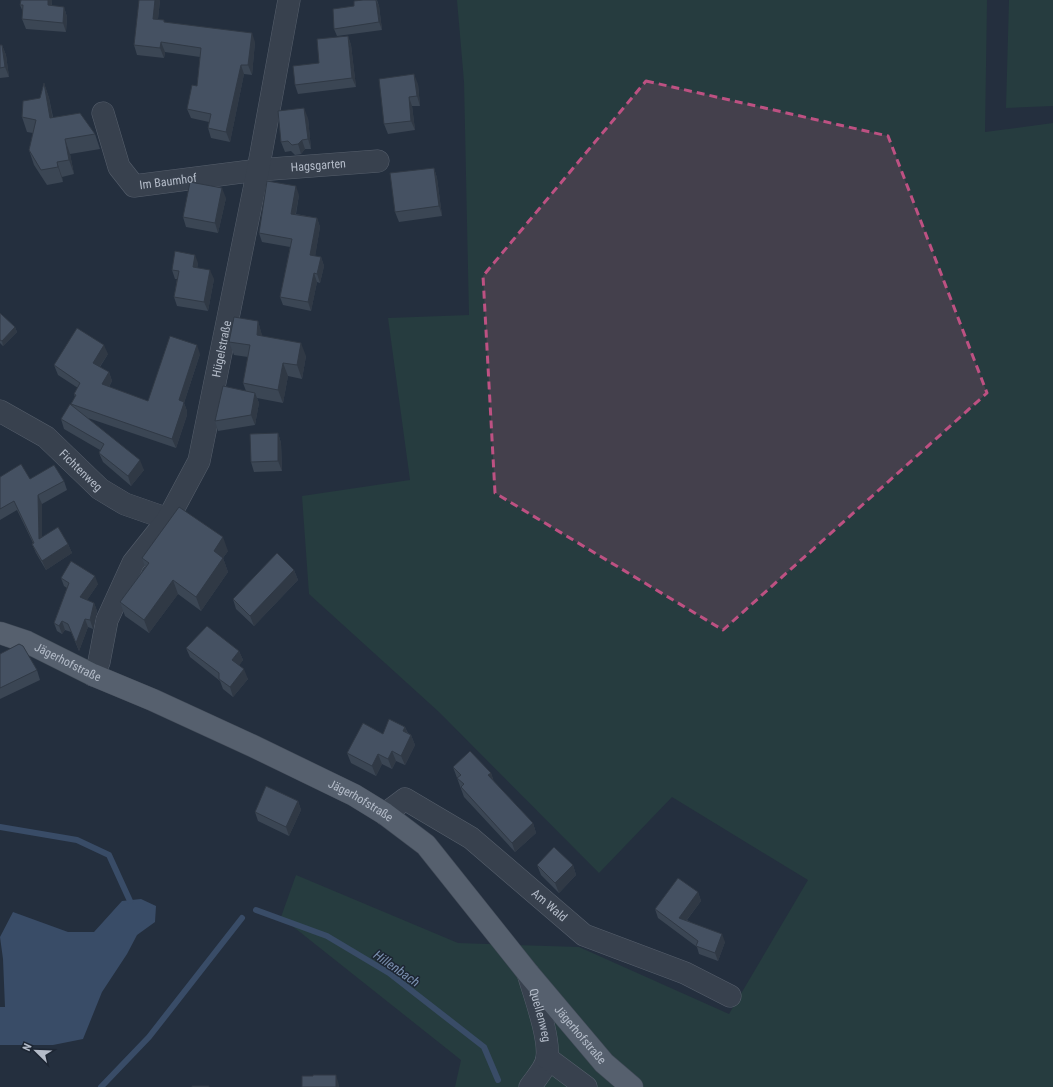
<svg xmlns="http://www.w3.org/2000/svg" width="1053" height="1087" font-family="'Roboto Condensed',sans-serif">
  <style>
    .green { fill: #263c3f }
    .water { fill: #394c67 }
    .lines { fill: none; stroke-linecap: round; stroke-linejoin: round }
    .stream { stroke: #394c67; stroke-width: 6 }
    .minor-casing { stroke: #565f6c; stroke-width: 23 }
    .major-casing { stroke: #414a57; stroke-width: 23 }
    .minor { stroke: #38414e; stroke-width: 22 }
    .major { stroke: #56606e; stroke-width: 22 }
    .wall { fill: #3b4654 }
    .shaded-wall { fill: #303945 }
    .building { fill: #455162; stroke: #303945 }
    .marked { fill: #bd5182; fill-opacity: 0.2; stroke: #bd5182; stroke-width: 3; stroke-dasharray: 8 5; stroke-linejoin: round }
    .labels { text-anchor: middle; stroke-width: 3; stroke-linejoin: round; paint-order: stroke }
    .street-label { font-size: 12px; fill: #b4bcc9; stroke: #1d2633 }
    .water-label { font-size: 13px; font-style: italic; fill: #7c92b1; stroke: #1d2633 }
  </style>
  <rect width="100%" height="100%" fill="#242f3e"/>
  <path class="green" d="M457 0H987L985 132 1053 123V1087H455L461 1060 281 917 296 875 458 943 579 947 729 1014 808 880 672 797 599 873 439 712 309 594 302 496 410 480 388 318 469 315 464 82Z
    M1009 0H1053V106L1006 108Z"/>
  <path class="water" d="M141 899 156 906 155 922 137 935 127 954 102 992 83 1039 53 1045H0V1007H5L3 959 0 937 13 912 68 932H94L122 901Z"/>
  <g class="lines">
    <path class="stream" d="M0 827 77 840 109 855 130 901
      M256 910 327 936 389 973 484 1047 498 1080
      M101 1087 149 1037 242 918"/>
    <defs>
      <g id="minor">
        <path id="s1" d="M103 113 119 167 134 186 258 170 378 161"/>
        <path id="s2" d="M0 411 46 437 100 489 125 504 168 519"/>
        <path id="s3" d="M93 675 99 662 107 620 133 563 168 519 199 461 258 170 289 0"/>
        <path id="s4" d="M385 814 405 799 471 838 584 935 685 973 730 996"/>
        <path id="s5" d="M528 973C534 994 550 1037 547 1058 546 1068 536 1078 530 1087"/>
        <path d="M547 1058 586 1087"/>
      </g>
      <g id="major">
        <path id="s6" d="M0 633 27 642 93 675 153 700 253 746 354 795 385 814 426 845 528 973 604 1063 632 1087"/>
      </g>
    </defs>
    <use href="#minor" class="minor-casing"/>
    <use href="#major" class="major-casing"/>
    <use href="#minor" class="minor"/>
    <use href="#major" class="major"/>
  </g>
  <path class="wall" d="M21 0H52V6L64 7 67 17 66 32 26 29 22 19 23 12 20 5Z
    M160 0 158 19 165 22 255 42 252 75 244 74 230 142 211 138 208 128 209 122 191 118 187 109 197 86 200 57 165 52 164 58 137 55 134 45Z
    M363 0H377L379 6 382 30 337 36 334 29Z
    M348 36 351 45 356 87 298 94 295 85Z
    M0 45H2L6 55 9 77 0 78Z
    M44 83 49 98 53 117 95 134 100 149 70 154 74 174 62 177 63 182 47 185 34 165 29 150 33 133 27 132 22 117 40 98Z
    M418 84 420 106H412L415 130 388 134 384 124Z
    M308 118 311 149H305L301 154 295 155 291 151 285 152 281 142Z
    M434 168 437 178 442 216 399 222 395 212Z
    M299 195 296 214 317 218 320 227 315 256 321 257 324 266 320 283 317 282 311 311 283 305 280 297 290 247 262 242 259 233Z
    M226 198 218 233 186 227 183 217Z
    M198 263 197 268 214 279 208 311 177 306 174 297 177 279H175L172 270Z
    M0 313 15 327 17 332 3 346 0 343Z
    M258 321 262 336 306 356 302 379 288 376 283 403 257 398 259 403 255 425 218 431 215 421 246 391 243 383 248 357 234 355 229 342Z
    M108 354 100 367 109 372 112 381 109 387 148 401 200 354 184 403 187 411V415L176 448 88 418 144 470 131 486 103 462 99 453 100 450 64 429 61 419 75 397 74 394 78 388 58 375 54 365Z
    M278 433 281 443 282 471 254 472 251 462Z
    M0 477 64 481 67 490 42 504V537L68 544 72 553 46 570 36 553 32 544 33 543 17 510 0 520Z
    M228 551 223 558 228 572 201 611 178 594 149 633 125 616 120 602 145 567 142 558Z
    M294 570 298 580 254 626 236 609 233 599Z
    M61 578 98 584 87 600 94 603 97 611 93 629 88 627 79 651 71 632 65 630 62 634 57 631 54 623 67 588 64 586Z
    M186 648 239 651 243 660 239 665 248 679 233 697 223 689 220 681 190 657Z
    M0 654 37 670 40 680 0 699Z
    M405 727 408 733 411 735 415 745 405 765 396 761 392 769 382 764 376 776 351 763 347 753 383 734Z
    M453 767 491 773 494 782 533 823 536 833 515 852 464 797Z
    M298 801 301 810 289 836 258 821 255 812Z
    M537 865H573L576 875 559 893 541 875Z
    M698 892 701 901 687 920 725 942 718 961 699 954 697 947 658 918 655 909Z"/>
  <path class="shaded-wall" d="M48 0H52L51 15 48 5Z
    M155 0H160L157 28 153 19Z
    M376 0 379 6 382 30 379 22Z
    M64 7 67 17 66 32 63 23Z
    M252 33 255 42 252 75 248 65Z
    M348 36 351 45 356 87 352 78Z
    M161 42 165 52 164 58 160 48Z
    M2 45 6 55 9 77 5 67Z
    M241 65 244 74 230 142 226 132Z
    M414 74 418 84 420 106 417 96Z
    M44 83 49 98 55 132 50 118Z
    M409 97 412 106 415 130 411 121Z
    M304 108 308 118 311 149 308 139Z
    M65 139 70 154 74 174 69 160Z
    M302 140 305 149 301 154 298 144Z
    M57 162 62 177 63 182 58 167Z
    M434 168 437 178 442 216 439 206Z
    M296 186 299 195 294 222 291 214Z
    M222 188 226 198 218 233 215 223Z
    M317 218 320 227 314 264 310 255Z
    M195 255 198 263 196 276 193 267Z
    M321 257 324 266 320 283 317 274Z
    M210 270 214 279 208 311 204 302Z
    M314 273 317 282 311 311 308 302Z
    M258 321 262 335V348L257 335Z
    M15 327 17 332 3 346 2 341Z
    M301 343 306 356 302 379 297 365Z
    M104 345 108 354 96 372 93 363Z
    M197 345 200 354 184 403 187 411V415L176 448 172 439 179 400Z
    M283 363 288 376 283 403 278 390Z
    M109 372 112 381 105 394 102 384Z
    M255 393 259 403 255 425 251 415Z
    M278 433 281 443 282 471 278 461Z
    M140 460 144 470 131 486 128 476Z
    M38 495 42 504V548L39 539Z
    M223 537 228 551 223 558 228 572 201 611 196 597 214 551Z
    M68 544 72 553 46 570 42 561Z
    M294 570 298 580 254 626 250 616Z
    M95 576 98 584 83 606 80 597Z
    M173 580 178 594 149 633 144 620Z
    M94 603 97 611 93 629 90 620Z
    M85 619 88 627 79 651 76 643Z
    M62 621 65 630 62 634 59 626Z
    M239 651 243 660 236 670 232 660Z
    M244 669 248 679 233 697 230 687Z
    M405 727 409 737 403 731Z
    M411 735 415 745 405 765 401 756Z
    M392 751 396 761 392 769 388 759Z
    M378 754 382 764 376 776 372 766Z
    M491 773 494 782 488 775Z
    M298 801 301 810 289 836 286 827Z
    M533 823 536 833 515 852 512 843Z
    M573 865 576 875 559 893 555 883Z
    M698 892 701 901 682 926 679 918Z
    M722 934 725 942 718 961 715 953Z
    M336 1075 339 1085V1087H336Z"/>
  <path class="building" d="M21 0H48V5L64 7 63 23 22 19 23 5H20Z
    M139 0H155L153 19 164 20V22L252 33 248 65H241L226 132 208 128 211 114 187 109 192 85 197 86 201 48 161 42 160 48 134 45Z
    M363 0H376L379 22 334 29 333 9 354 6V1Z
    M348 36 352 78 295 85 293 66 319 63 317 39Z
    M0 45H2L5 67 0 68Z
    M414 74 417 96 409 97 411 121 384 124 379 79Z
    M44 83 50 118 80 113 95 134 65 139 69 160 57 162 58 167 41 170 29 150 36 120 22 117 23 101 40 98Z
    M304 108 308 139 302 140 298 144 292 145 288 141 281 142 278 111Z
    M434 168 439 206 395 212 390 173Z
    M267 181 296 186 291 214 317 218 310 255 321 257 317 274 314 273 308 302 280 297 292 239 259 233Z
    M190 182 222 188 215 223 183 217Z
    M175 251 195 255 193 267 210 270 204 302 174 297 179 271 172 270Z
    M0 313 15 327 2 341 0 340Z
    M234 317 258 321 257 335 301 343 297 365 283 363 278 390 243 383 250 345 229 342Z
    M77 328 104 345 93 363 109 372 102 384 148 401 170 336 197 345 179 400 184 402 183 406 172 439 71 404 76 395 74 394 80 383 54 365Z
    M223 386 255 393 251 415 215 421Z
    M70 404 140 460 128 476 99 453 104 444 61 419Z
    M278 433V461L251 462 250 434Z
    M21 464 30 479 54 465 64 481 38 495 39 539 58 527 68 544 42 561 32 544 34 543 14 501 0 509V477Z
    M179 507 223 537 214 551 223 558 196 597 173 580 144 620 120 602 149 563 142 558Z
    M277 553 294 570 250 616 233 599Z
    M71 561 95 576 80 597 94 603 90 620 85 619 76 643 68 624 62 621 59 626 54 623 69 583 61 578Z
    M207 626 239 651 232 660 244 669 230 687 219 679V673L186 648Z
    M19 644 23 646 37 670 0 688V654Z
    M389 719 405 727 403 731 411 735 401 756 392 751 388 759 378 754 372 766 347 753 363 723 383 734Z
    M470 751 491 773 488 775 533 823 512 843 461 787 464 784 457 778 461 775 453 767Z
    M266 786 298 801 286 827 255 812Z
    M554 847 573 865 555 883 537 865Z
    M678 878 698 892 679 918 722 934 715 953 696 946 698 941 655 909Z
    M313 1075H336V1087H302V1076H313Z
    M192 1086H209V1087H192Z"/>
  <path class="marked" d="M646 81 888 136 987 393 723 630 495 493 483 276Z"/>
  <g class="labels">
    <g class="street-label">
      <text dy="4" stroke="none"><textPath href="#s1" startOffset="266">Hagsgarten</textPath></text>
      <text dy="4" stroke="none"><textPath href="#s1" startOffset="115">Im Baumhof</textPath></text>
      <text dy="4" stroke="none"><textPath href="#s3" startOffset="356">Hügelstraße</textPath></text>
      <text dy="4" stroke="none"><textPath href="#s2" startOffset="101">Fichtenweg</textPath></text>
      <text dy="4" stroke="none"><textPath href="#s6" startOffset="74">Jägerhofstraße</textPath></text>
      <text dy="4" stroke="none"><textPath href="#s6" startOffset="398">Jägerhofstraße</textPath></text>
      <text dy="4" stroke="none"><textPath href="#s4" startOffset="205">Am Wald</textPath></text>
      <text dy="4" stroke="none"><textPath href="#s5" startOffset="44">Quellenweg</textPath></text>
      <text dy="4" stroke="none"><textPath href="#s6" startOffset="722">Jägerhofstraße</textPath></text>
    </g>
    <g class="water-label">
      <text transform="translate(397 968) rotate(35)" y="5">Hillenbach</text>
    </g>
  </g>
  <g transform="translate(36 1051) rotate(293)" stroke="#1d2633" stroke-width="3" paint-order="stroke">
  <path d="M0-3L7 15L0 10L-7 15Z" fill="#b4bcc9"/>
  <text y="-6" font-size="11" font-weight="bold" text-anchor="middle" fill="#b4bcc9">N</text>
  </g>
</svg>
